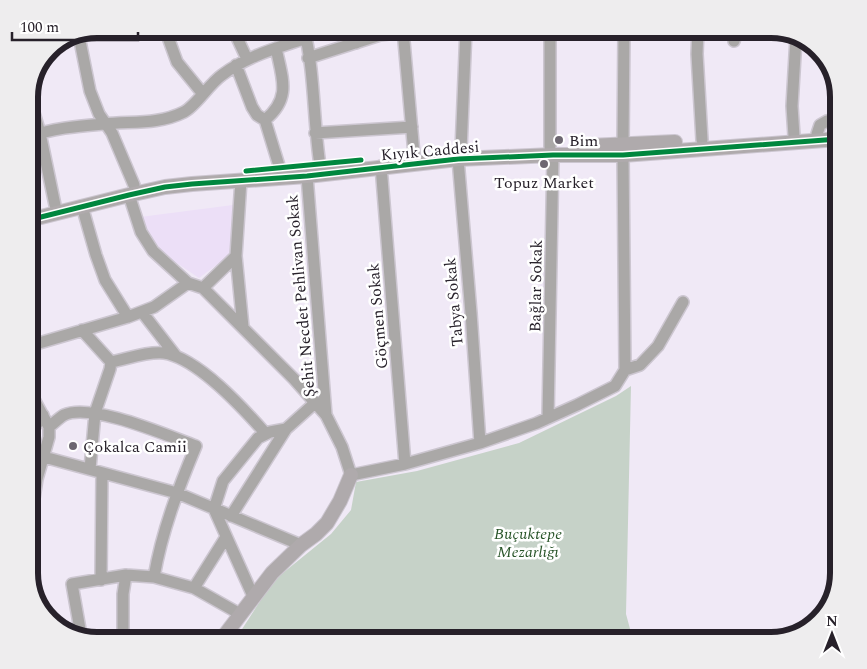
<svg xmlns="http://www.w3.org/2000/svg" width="867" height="669" font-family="Spectral,serif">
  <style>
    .built { fill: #ecdff7 }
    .green { fill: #c6d2c8 }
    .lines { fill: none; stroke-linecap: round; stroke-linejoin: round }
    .minor-casing { stroke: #ccc6d0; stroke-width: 14 }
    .major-casing { stroke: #ccc6d0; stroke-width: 16 }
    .minor { stroke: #aaa8a7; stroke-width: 11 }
    .major { stroke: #afaaac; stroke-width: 14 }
    .cycleway-casing { stroke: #fff; stroke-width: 8 }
    .cycleway { stroke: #00873e; stroke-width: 5 }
    .poi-dot { fill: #6d6771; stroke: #fff; stroke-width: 2 }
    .labels { text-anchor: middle; stroke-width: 5; stroke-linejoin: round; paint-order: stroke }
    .poi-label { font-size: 16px; fill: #27212a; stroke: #fff; text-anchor: start }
    .street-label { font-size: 16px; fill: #27212a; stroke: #fff }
    .park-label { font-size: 16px; font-style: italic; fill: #295529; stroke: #fff }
    .rim { fill: none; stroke: #27212a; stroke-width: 6 }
  </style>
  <rect width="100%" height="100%" fill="#f0e9f6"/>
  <path class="built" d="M233 205 230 255 199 278 156 249 140 217Z"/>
  <path class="green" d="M631 386 626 614 633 640H235L273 581 331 534 351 510 356 482 417 471 519 443 616 396Z"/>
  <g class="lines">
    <defs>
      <path id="minor" d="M165 29 177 62 203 94
        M233 29 247 59
        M304 29C315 73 313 120 320 165
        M352 29 356 43
        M698 29 697 54 702 140
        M403 30 414 154
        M79 36 90 91 99 114 112 133 134 185
        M734 41 738 29
        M276 48C282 78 292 98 265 120L280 169
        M308 58 380 35 397 33 405 29
        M236 65 252 107 257 115 265 120
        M29 96 40 133 55 205
        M315 133 412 127
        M817 134 820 125 827 121 838 118
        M794 136 792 106 796 38
        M29 137C52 128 80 126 104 124 131 121 158 125 184 112 196 106 209 84 222 75 247 56 277 48 306 38
        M623 145 624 29
        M550 147V29
        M461 150 466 29
        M458 159 471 313 480 443
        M381 166 405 464
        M307 176 326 415
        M241 180 236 256 243 327
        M129 195 141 232 153 251 188 283 203 288 294 379 326 415 342 447 351 475 405 464 480 443 537 423 577 405 615 386 625 370 623 155
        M82 206 96 255 105 280 128 317
        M203 288 236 256
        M142 312 176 356
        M82 330 111 362 110 369 95 413 90 469
        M29 346 128 317 154 307 188 283
        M111 362C127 359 148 351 164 353 198 358 244 409 266 434
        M625 370 640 365 658 346 683 302
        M548 418 553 155
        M49 427C54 423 59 418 64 415 91 402 168 436 196 446 178 489 162 531 154 577
        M29 435 43 415
        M44 457 177 493 301 545
        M231 516 286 429
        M29 531 37 479 49 437V427L29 390
        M101 580 102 473
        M194 588 226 537
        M253 596 214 509 223 481 258 438 270 432 286 429 316 402
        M81 635 72 584 126 575 154 577 194 588 240 614
        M123 640V594L126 575"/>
      <path id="major" d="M589 146 675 142
        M29 220 129 195 165 187 192 184 307 176 458 159 553 155H623L838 139
        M221 640 272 573 301 545 316 534 327 523 340 501 351 475"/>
    </defs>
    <use href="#minor" class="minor-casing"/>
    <use href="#major" class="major-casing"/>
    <use href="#minor" class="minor"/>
    <use href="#major" class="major"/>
    <defs>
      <path id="cycleway" d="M246 171 361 160
        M29 220 129 195 165 187 192 184 307 176 458 159 553 155H623L838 139"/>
    </defs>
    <use href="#cycleway" class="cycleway-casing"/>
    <use href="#cycleway" class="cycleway"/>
  </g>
  <g class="poi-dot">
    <circle cx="559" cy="140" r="5"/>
    <circle cx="544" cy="164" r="5"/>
    <circle cx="73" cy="446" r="5"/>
  </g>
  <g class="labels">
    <g class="poi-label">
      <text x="569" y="146">Bim</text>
      <text x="544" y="188" text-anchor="middle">Topuz Market</text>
      <text x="83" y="452">Çokalca Camii</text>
    </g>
    <g class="street-label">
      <text transform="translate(430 150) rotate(-5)" y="6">Kıyık Caddesi</text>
      <text transform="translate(535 286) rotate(-89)" y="6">Bağlar Sokak</text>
      <text transform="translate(300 296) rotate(-95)" y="6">Şehit Necdet Pehlivan Sokak</text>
      <text transform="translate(453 302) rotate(-95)" y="6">Tabya Sokak</text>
      <text transform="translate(377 316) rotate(-95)" y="6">Göçmen Sokak</text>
    </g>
    <g class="park-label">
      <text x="528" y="539">Buçuktepe<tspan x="528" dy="18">Mezarlığı</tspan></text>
    </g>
  </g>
  <path d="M0 0H867V669H0ZM97 38H771A59 59 0 0 1 830 97V573A59 59 0 0 1 771 632H97A59 59 0 0 1 38 573V97A59 59 0 0 1 97 38Z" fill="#eeedee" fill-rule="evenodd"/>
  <path class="rim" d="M97 38H771A59 59 0 0 1 830 97V573A59 59 0 0 1 771 632H97A59 59 0 0 1 38 573V97A59 59 0 0 1 97 38Z"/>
  <g transform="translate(832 634)" stroke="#ffffff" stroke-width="4" paint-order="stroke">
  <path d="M0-4L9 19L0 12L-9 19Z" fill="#27212a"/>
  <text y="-8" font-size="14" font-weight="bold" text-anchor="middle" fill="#27212a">N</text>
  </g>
  <path d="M12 32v8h126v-8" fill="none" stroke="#27212a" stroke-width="2.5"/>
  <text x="20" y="32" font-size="15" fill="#27212a" stroke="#ffffff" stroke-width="4" paint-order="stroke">100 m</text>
</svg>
